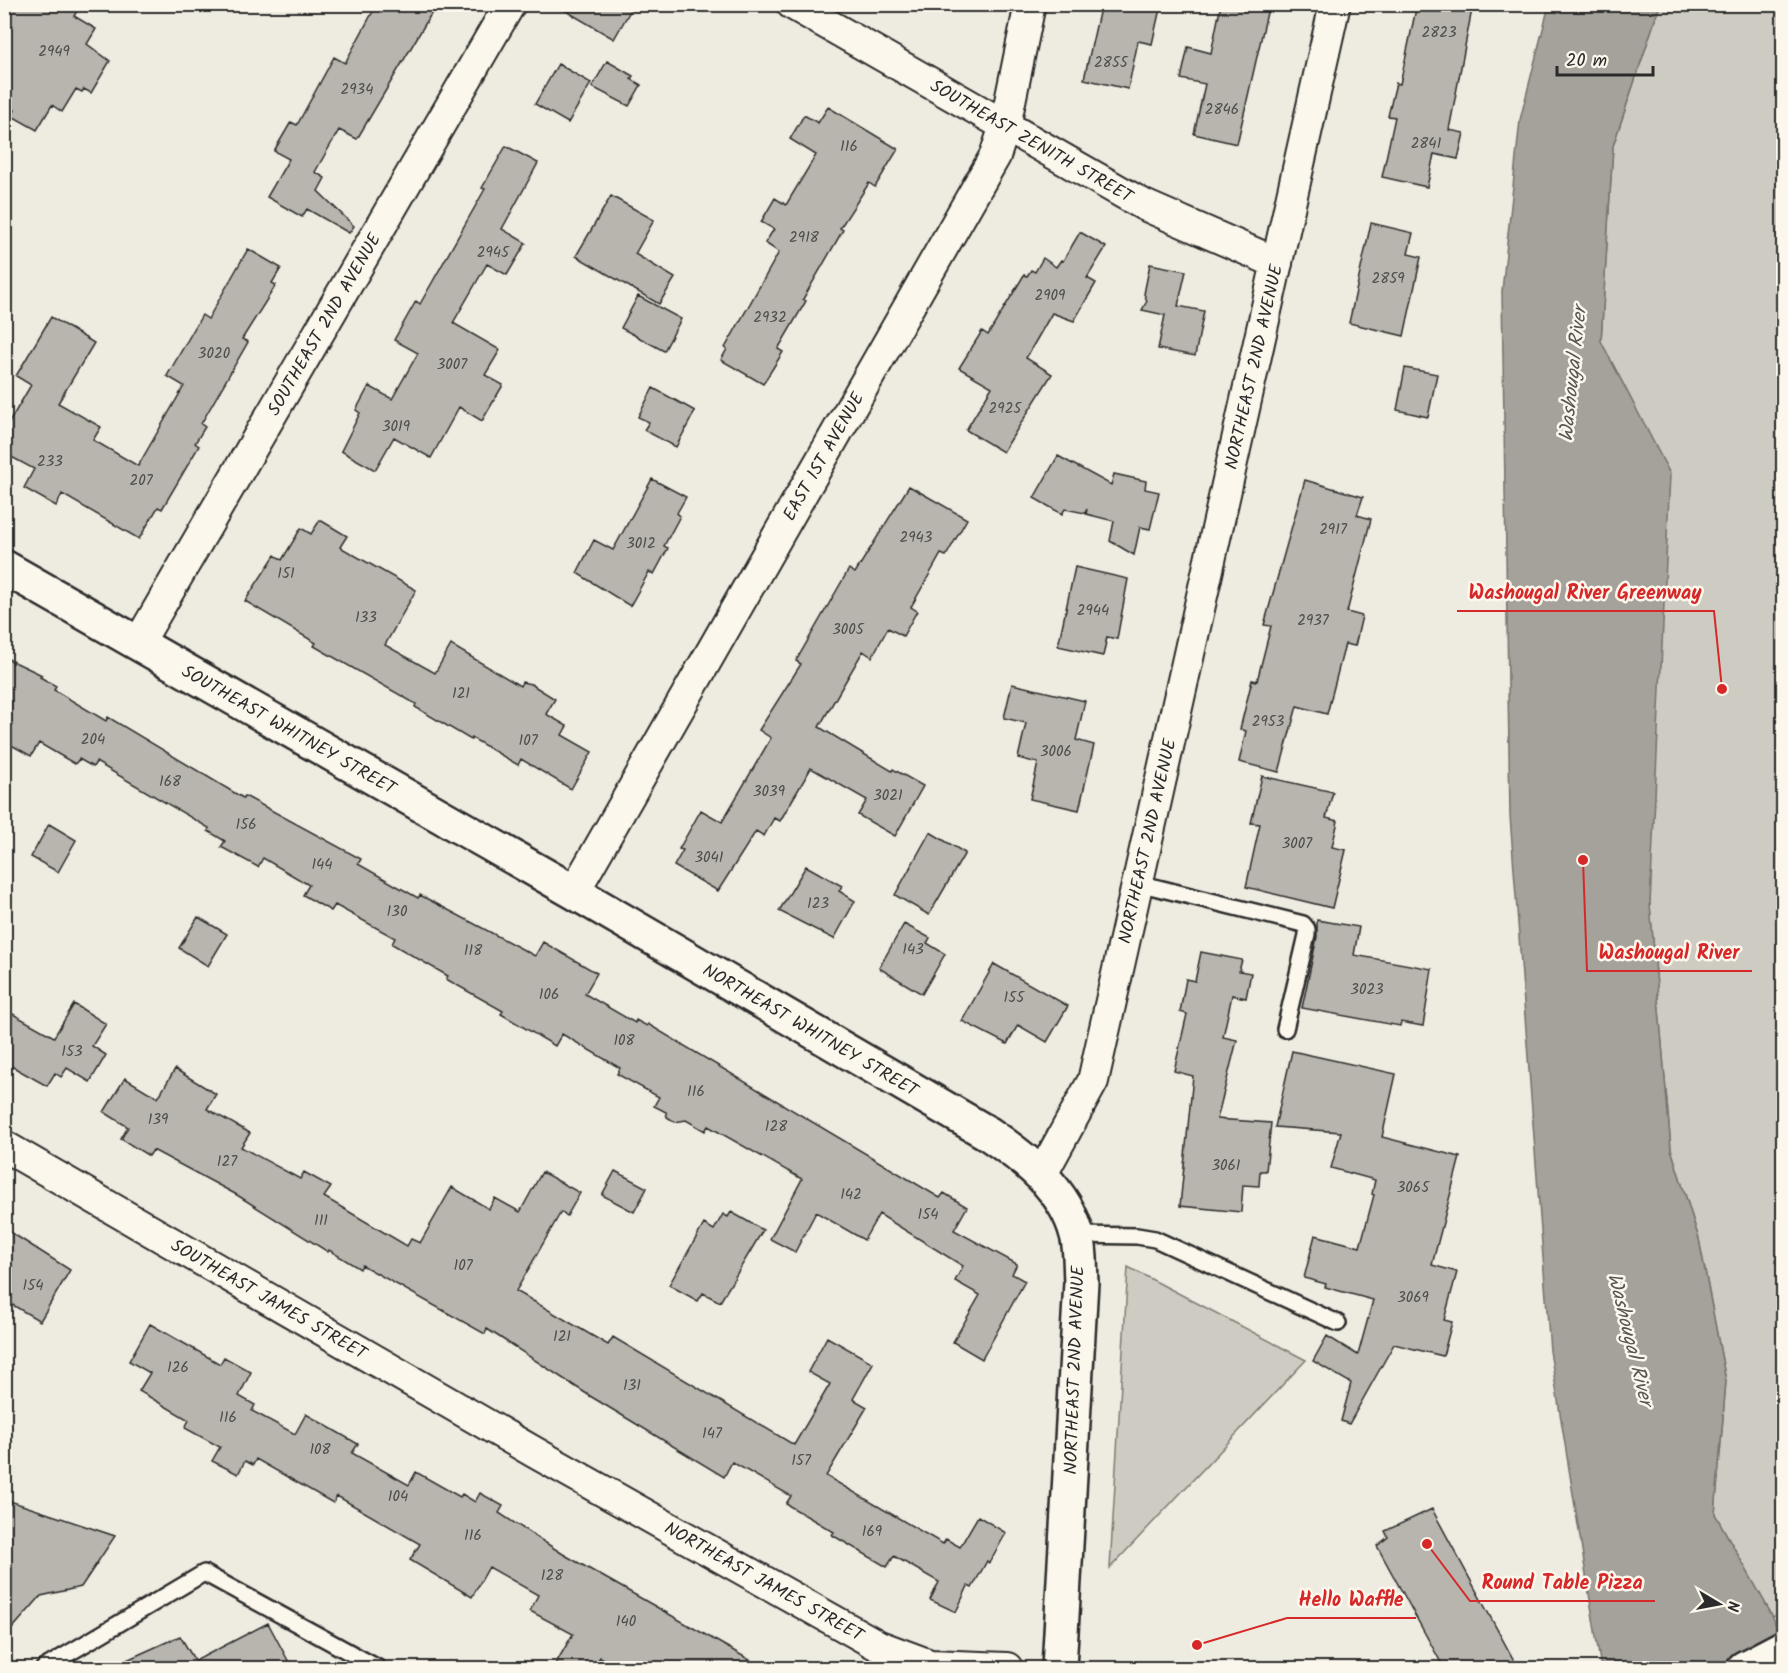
<svg xmlns="http://www.w3.org/2000/svg" width="1788" height="1673" font-family="Kalam,sans-serif">
  <style>
    .green { fill: #cecbc2; stroke: #7c7b76; stroke-width: 1.5 }
    .water { fill: #a4a29a; stroke: #74726e; stroke-width: 1.5 }
    .building { fill: #b8b5ae; stroke: #2b2b2b; stroke-width: 1.5 }
    .lines { fill: none; stroke-linecap: round; stroke-linejoin: round }
    .lane-casing { stroke: #2b2b2b; stroke-width: 20 }
    .street-casing { stroke: #2b2b2b; stroke-width: 34 }
    .secondary-casing { stroke: #2b2b2b; stroke-width: 38 }
    .primary-casing { stroke: #2b2b2b; stroke-width: 38 }
    .lane { stroke: #fbf7ec; stroke-width: 15 }
    .street { stroke: #fbf7ec; stroke-width: 30 }
    .secondary { stroke: #fbf7ec; stroke-width: 33 }
    .primary { stroke: #fbf7ec; stroke-width: 33 }
    .labels { text-anchor: middle; stroke-width: 5; stroke-linejoin: round; paint-order: stroke }
    .number-label { font-size: 15px; fill: #4e4e4c }
    .street-label { font-size: 18px; fill: #2b2b2b; stroke: #fbf7ec }
    .water-label { font-size: 20px; font-style: italic; fill: #555552; stroke: #fbf7ec }
    .leader { fill: none; stroke: #d62828; stroke-width: 2 }
    .callout-dot { fill: #d62828; stroke: #fbf7ec; stroke-width: 2 }
    .callout-label { font-size: 20px; text-anchor: middle; font-weight: bold; fill: #d62828; stroke: #fbf7ec; stroke-width: 5; stroke-linejoin: round; paint-order: stroke }
  </style>
  <rect width="100%" height="100%" fill="#eeebe0"/>
  <filter id="ink" filterUnits="userSpaceOnUse"><feTurbulence type="fractalNoise" baseFrequency=".0167" numOctaves="2"/><feDisplacementMap in="SourceGraphic" scale="12" xChannelSelector="R" yChannelSelector="G"/><feConvolveMatrix kernelMatrix="1 2 1 2 8 2 1 2 1" color-interpolation-filters="sRGB"/></filter>
  <g filter="url(#ink)">
    <path class="green" d="M1660 5H1783L1784 1611 1773 1617 1715 1514 1726 1381 1699 1239 1671 1149 1601 341 1613 146Z
      M1128 1267 1306 1360 1110 1568Z"/>
    <path class="water" d="M1549 5H1660L1613 146 1601 341 1670 474 1650 904 1671 1149 1699 1239 1726 1381 1715 1514 1773 1617 1783 1644V1668H1601L1550 1351 1510 816 1502 291 1520 120Z"/>
    <path class="building" d="M16 4H81L74 16 96 29 87 44 110 61 91 93 84 89 82 92 76 89 62 112 52 105 37 130 12 116 15 110 4 103V25Z
      M377 4H437L357 139 339 130 315 172 325 178 318 191 354 226 349 233 307 209 302 217 267 197 289 159 274 151 291 122 297 125 334 57 345 63Z
      M554 4H634L614 39Z
      M1101 4H1161L1152 44 1138 41 1128 89 1084 79Z
      M1221 4H1269L1237 144 1194 134 1205 84 1181 79 1188 47 1211 53Z
      M1417 4H1473L1449 130 1464 133 1458 159 1434 154 1427 187 1382 177 1395 117 1388 116 1396 83 1400 84Z
      M607 61 633 76 631 79 641 85 629 106 592 87Z
      M558 64 591 83 568 123 535 104Z
      M828 107 898 149 875 187 869 183 840 228 843 230 803 299 806 301 778 349 783 352 763 384 721 360 727 349 725 348 779 252 765 243 774 229 761 222 775 198 786 205 816 155 790 139 804 115 818 123Z
      M506 146 538 163 502 229 526 243 507 275 487 264 453 323 500 350 485 375 503 385 482 421 459 407 431 458 394 437 375 470 341 451 360 413 356 410 369 386 392 399 418 353 394 340 416 301 420 304 485 189 482 188Z
      M611 196 654 220 635 254 675 278 659 304 576 256Z
      M1371 223 1413 233 1408 254 1421 257 1404 336 1349 323Z
      M1080 232 1106 247 1087 278 1096 283 1074 321 1052 313 1026 358 1052 374 1003 452 966 430 992 387 959 368 982 331 988 335 1024 275 1027 276 1031 270 1035 272 1043 258 1056 267 1061 260 1063 261Z
      M248 249 281 268 272 283 276 285 242 339 248 342 201 424 205 427 195 443 199 446 162 509 158 507 139 539 62 494 56 506 24 488 34 469 4 453V431L31 385 16 376 51 317 94 343 58 403 101 427 93 440 138 466 184 386 167 376 202 315 208 319Z
      M1150 264 1186 271 1178 306 1204 311 1195 356 1158 349 1165 315 1142 310 1147 301 1144 294Z
      M638 296 681 319 664 351 621 328Z
      M1405 368 1437 374 1428 417 1397 410Z
      M653 388 695 411 676 447 644 430 649 422 638 417Z
      M1058 456 1111 485 1114 474 1146 481 1145 489 1159 492 1150 529 1140 527 1134 555 1110 541 1114 521 1086 514 1087 509 1085 513 1065 509 1062 514 1034 498Z
      M652 479 686 497 677 513 680 516 664 546 668 548 654 574 649 572 630 606 577 573 594 540 613 550Z
      M1305 480 1363 497 1357 515 1371 519 1347 612 1362 616 1355 646 1345 644 1327 714 1297 706 1279 772 1239 762 1246 731 1240 729 1252 680 1257 681 1271 626 1264 625Z
      M909 486 967 519 946 556 941 554 911 607 917 611 903 636 888 628 872 657 863 651 819 727 892 771 893 769 923 786 895 836 858 815 867 800 811 768 780 821 774 818 764 836 756 831 718 891 674 866 683 850 679 849 701 810 722 822 771 738 759 730 801 664 796 661 849 569 855 573Z
      M320 520 347 536 340 547 416 590 385 645 435 673 451 645 520 686 522 682 531 684 555 699 546 714 567 726 562 735 592 752 571 789 521 759 518 765 472 738 471 740 415 707 416 704 314 646 316 643 245 601 275 555 282 560 301 528 311 534Z
      M1075 567 1128 579 1117 639 1107 637 1103 656 1058 646Z
      M4 657 42 675 40 677 56 686 54 690 106 721 108 717 243 798 245 796 361 859 358 864 418 898 420 895 535 956 543 942 597 973 585 994 635 1023 636 1020 647 1026 648 1024 940 1198 944 1193 967 1207 954 1230 1017 1264 1012 1274 1025 1281 982 1359 953 1342 980 1295 955 1281 963 1266 879 1214 864 1240 816 1212 795 1252 770 1239 802 1179 708 1126 705 1131 686 1120 675 1122 667 1117 666 1112 654 1106 659 1097 617 1074 620 1068 562 1034 555 1046 501 1014 503 1011 446 979 448 976 392 944 395 938 335 905 331 911 303 895 309 885 263 858 258 867 221 847 225 841 208 831 209 828 96 762 93 767 79 759 75 764 39 743 31 756 4 741Z
      M1012 684 1085 701 1076 740 1094 745 1079 810 1030 799 1038 763 1018 758 1026 723 1004 718Z
      M1262 776 1333 792 1326 818 1338 821 1332 847 1346 850 1332 908 1246 887 1260 824 1251 823Z
      M49 824 76 840 58 872 31 857Z
      M930 832 965 853 929 915 895 895Z
      M806 866 842 886 839 891 855 901 834 939 779 911Z
      M198 917 227 934 208 966 179 948Z
      M1317 920 1359 927 1354 955 1432 969 1423 1026 1401 1022 1400 1026 1302 1008 1317 937Z
      M904 924 930 938 927 943 945 954 922 994 879 968Z
      M1201 952 1242 960 1239 971 1251 973 1246 998 1232 995 1223 1037 1237 1040 1217 1119 1271 1123 1266 1171H1260L1259 1186 1243 1185 1241 1212 1180 1206 1193 1076 1174 1071 1187 1014 1180 1012 1186 979 1195 981Z
      M994 964 1068 1006 1047 1042 1018 1025 1007 1044 962 1021Z
      M74 1004 106 1024 92 1046 106 1055 90 1082 67 1068 61 1077 55 1073 47 1086 4 1062V1009L54 1037Z
      M1292 1051 1396 1074 1382 1137 1460 1157 1432 1265 1457 1272 1444 1320 1452 1322 1443 1356 1394 1344 1349 1424 1341 1421 1351 1383 1313 1361 1327 1336 1358 1355 1373 1300 1325 1287 1326 1284 1304 1278 1315 1235 1360 1247 1374 1195 1372 1194 1375 1180 1331 1168 1341 1132 1275 1127Z
      M175 1069 216 1094 207 1109 250 1133 241 1147 300 1179 304 1172 331 1187 324 1197 407 1246 411 1239 420 1243 452 1187 489 1209 495 1198 520 1212 542 1172 580 1193 567 1216 561 1212 516 1291 608 1345 613 1337 794 1445 830 1384 808 1372 827 1337 873 1363 853 1399 867 1407 826 1476 943 1544 946 1539 960 1547 978 1516 1006 1533 989 1563 987 1561 972 1588 968 1586 956 1612 930 1600 939 1582 894 1556 887 1567 832 1535 834 1532 786 1504 791 1496 732 1462 724 1477 590 1396 487 1329 485 1334 362 1265 360 1269 329 1250 328 1252 237 1195 153 1150 149 1156 121 1139 128 1127 104 1112 125 1078 158 1098Z
      M615 1171 647 1188 634 1212 602 1195Z
      M731 1212 763 1230 720 1302 703 1293 698 1301 669 1285 704 1224 714 1230 723 1214 728 1217Z
      M4 1228 70 1270 40 1321 4 1300Z
      M150 1324 220 1364 224 1357 251 1372 239 1396 255 1405 252 1411 295 1434 306 1414 358 1444 352 1453 409 1485 416 1472 460 1497 462 1494 475 1502 480 1493 503 1506 499 1513 563 1554 764 1668H619L600 1657 593 1668H553L573 1634 530 1611 538 1595 489 1567 472 1597 410 1560 420 1544 337 1496 333 1503 256 1459 253 1465 245 1461 238 1474 212 1461 220 1447 185 1428 189 1420 139 1391 150 1373 129 1361Z
      M4 1499 115 1536 81 1587 41 1596 4 1638Z
      M1432 1509 1518 1668H1444L1377 1546 1388 1537 1385 1531Z
      M268 1623 292 1668H109L180 1636 195 1661Z"/>
    <g class="lines">
      <defs>
        <path id="lane" d="M1138 883 1303 924 1307 929V935L1285 1029
          M1077 1235 1137 1236 1155 1239 1338 1323
          M44 1668 204 1573 378 1668"/>
        <g id="street">
          <path id="s1" d="M792 4 1144 205 1277 263"/>
          <path id="s2" d="M138 644 510 4"/>
          <path id="s3" d="M574 892 995 156 1005 126 1030 4"/>
          <path id="s4" d="M4 1146 534 1452 879 1646 930 1665 1007 1668"/>
          <path id="s5" d="M1042 1174 1093 1081 1335 4"/>
        </g>
        <g id="secondary">
          <path id="s6" d="M4 567 574 892 989 1134C1026 1159 1065 1189 1077 1235 1081 1249 1080 1267 1081 1282L1059 1668"/>
        </g>
        <path id="primary" d="M1744 1668 1784 1647"/>
      </defs>
      <use href="#lane" class="lane-casing"/>
      <use href="#street" class="street-casing"/>
      <use href="#secondary" class="secondary-casing"/>
      <use href="#primary" class="primary-casing"/>
      <use href="#lane" class="lane"/>
      <use href="#street" class="street"/>
      <use href="#secondary" class="secondary"/>
      <use href="#primary" class="primary"/>
    </g>
  </g>
  <g class="labels">
    <g class="number-label">
      <text x="1439" y="37">2823</text>
      <text x="54" y="56">2949</text>
      <text x="1111" y="67">2855</text>
      <text x="357" y="94">2934</text>
      <text x="1222" y="114">2846</text>
      <text x="1426" y="148">2841</text>
      <text x="849" y="151">116</text>
      <text x="804" y="242">2918</text>
      <text x="493" y="257">2945</text>
      <text x="1388" y="283">2859</text>
      <text x="1050" y="300">2909</text>
      <text x="770" y="322">2932</text>
      <text x="214" y="358">3020</text>
      <text x="452" y="369">3007</text>
      <text x="1005" y="413">2925</text>
      <text x="396" y="431">3019</text>
      <text x="50" y="466">233</text>
      <text x="141" y="485">207</text>
      <text x="1333" y="534">2917</text>
      <text x="916" y="542">2943</text>
      <text x="641" y="548">3012</text>
      <text x="286" y="578">151</text>
      <text x="1093" y="615">2944</text>
      <text x="366" y="622">133</text>
      <text x="1313" y="625">2937</text>
      <text x="848" y="634">3005</text>
      <text x="461" y="698">121</text>
      <text x="1268" y="726">2953</text>
      <text x="93" y="744">204</text>
      <text x="528" y="745">107</text>
      <text x="1056" y="756">3006</text>
      <text x="170" y="786">168</text>
      <text x="769" y="796">3039</text>
      <text x="888" y="800">3021</text>
      <text x="246" y="829">156</text>
      <text x="1297" y="848">3007</text>
      <text x="709" y="862">3041</text>
      <text x="322" y="869">144</text>
      <text x="818" y="908">123</text>
      <text x="397" y="916">130</text>
      <text x="913" y="954">143</text>
      <text x="473" y="955">118</text>
      <text x="1367" y="994">3023</text>
      <text x="549" y="999">106</text>
      <text x="1014" y="1002">155</text>
      <text x="624" y="1045">108</text>
      <text x="72" y="1056">153</text>
      <text x="696" y="1096">116</text>
      <text x="158" y="1124">139</text>
      <text x="776" y="1131">128</text>
      <text x="227" y="1166">127</text>
      <text x="1226" y="1170">3061</text>
      <text x="1413" y="1192">3065</text>
      <text x="851" y="1199">142</text>
      <text x="928" y="1219">154</text>
      <text x="321" y="1225">111</text>
      <text x="463" y="1270">107</text>
      <text x="33" y="1290">154</text>
      <text x="1413" y="1302">3069</text>
      <text x="562" y="1341">121</text>
      <text x="178" y="1372">126</text>
      <text x="632" y="1390">131</text>
      <text x="228" y="1422">116</text>
      <text x="712" y="1438">147</text>
      <text x="320" y="1454">108</text>
      <text x="801" y="1465">157</text>
      <text x="398" y="1501">104</text>
      <text x="872" y="1536">169</text>
      <text x="473" y="1540">116</text>
      <text x="552" y="1580">128</text>
      <text x="626" y="1626">140</text>
    </g>
    <g class="street-label">
      <text dy="6" stroke="none"><textPath href="#s1" startOffset="276">SOUTHEAST ZENITH STREET</textPath></text>
      <text dy="6" stroke="none"><textPath href="#s2" startOffset="370">SOUTHEAST 2ND AVENUE</textPath></text>
      <text dy="6" stroke="none"><textPath href="#s5" startOffset="838">NORTHEAST 2ND AVENUE</textPath></text>
      <text dy="6" stroke="none"><textPath href="#s3" startOffset="502">EAST 1ST AVENUE</textPath></text>
      <text dy="6" stroke="none"><textPath href="#s6" startOffset="328">SOUTHEAST WHITNEY STREET</textPath></text>
      <text dy="6" stroke="none"><textPath href="#s5" startOffset="352">NORTHEAST 2ND AVENUE</textPath></text>
      <text dy="6" stroke="none"><textPath href="#s6" startOffset="930">NORTHEAST WHITNEY STREET</textPath></text>
      <text dy="6" stroke="none"><textPath href="#s4" startOffset="306">SOUTHEAST JAMES STREET</textPath></text>
      <text transform="translate(1074 1370) rotate(-88)" y="6">NORTHEAST 2ND AVENUE</text>
      <text dy="6" stroke="none"><textPath href="#s4" startOffset="876">NORTHEAST JAMES STREET</textPath></text>
    </g>
    <g class="water-label">
      <text transform="translate(1572 374) rotate(-84)" y="7">Washougal River</text>
      <text transform="translate(1631 1339) rotate(76)" y="7">Washougal River</text>
    </g>
  </g>
  <path class="leader" d="M1722 689L1714 611H1457M1583 860L1587 971H1752M1427 1544L1470 1601H1655M1197 1645L1287 1618H1416"/>
  <g class="callout-dot">
    <circle cx="1722" cy="689" r="6"/>
    <circle cx="1583" cy="860" r="6"/>
    <circle cx="1427" cy="1544" r="6"/>
    <circle cx="1197" cy="1645" r="6"/>
  </g>
  <g class="callout-label">
    <text x="1585" y="599">Washougal River Greenway</text>
    <text x="1669" y="959">Washougal River</text>
    <text x="1562" y="1589">Round Table Pizza</text>
    <text x="1351" y="1606">Hello Waffle</text>
  </g>
  <rect width="1788" height="1673" fill="none" stroke="#fbf7ec" stroke-width="24"/>
  <rect x="12" y="12" width="1764" height="1649" fill="none" stroke="#2b2b2b" stroke-width="2" filter="url(#ink)"/>
  <g transform="translate(1719 1604) rotate(100)" stroke="#fbf7ec" stroke-width="4.5" paint-order="stroke">
  <path d="M0-4.5L10 22L0 15L-10 22Z" fill="#2b2b2b"/>
  <text y="-9" font-size="16" font-weight="bold" text-anchor="middle" fill="#2b2b2b">N</text>
  </g>
  <path d="M1557 66v9h96v-9" fill="none" stroke="#2b2b2b" stroke-width="3"/>
  <text x="1566" y="66" font-size="18" fill="#2b2b2b" stroke="#fbf7ec" stroke-width="4.5" paint-order="stroke">20 m</text>
</svg>
